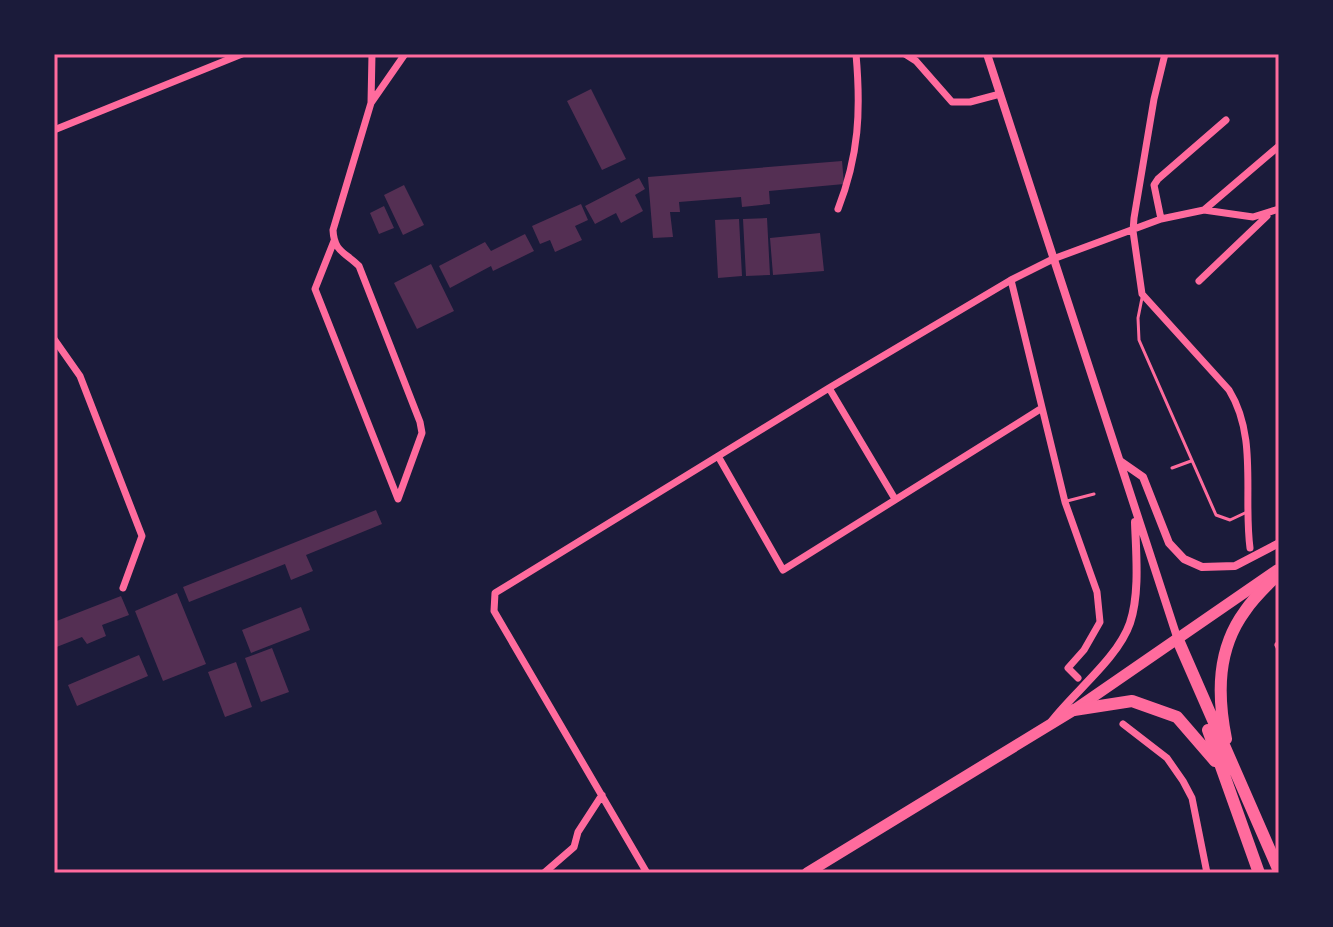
<svg xmlns="http://www.w3.org/2000/svg" width="1333" height="927" font-family="'PT Sans Narrow',sans-serif">
  <style>
    .building { fill: #542f53 }
    .lines { fill: none; stroke-linecap: round; stroke-linejoin: round }
    .service { stroke: #ff6b9d; stroke-width: 3 }
    .minor { stroke: #ff6b9d; stroke-width: 7 }
    .tertiary { stroke: #ff6b9d; stroke-width: 8 }
    .primary { stroke: #ff6b9d; stroke-width: 11 }
    .motorway { stroke: #ff6b9d; stroke-width: 12 }
    .neatline { fill: none; stroke: #ff6b9d; stroke-width: 3 }
  </style>
  <rect width="100%" height="100%" fill="#1b1b3a"/>
  <path class="building" d="M591 89 626 159 602 170 567 101Z
    M842 161 844 184 769 191 770 204 742 207 741 197 679 202 680 212H670L673 237 653 238 648 177Z
    M639 178 645 189 635 195 643 211 621 223 616 213 595 224 585 206Z
    M404 185 424 225 403 235 384 195Z
    M581 204 588 220 575 226 582 240 555 252 550 240 540 244 532 226Z
    M384 206 394 228 379 234 370 213Z
    M767 218 770 275 746 276 743 219Z
    M739 219 742 276 718 278 715 220Z
    M820 233 824 271 773 275 770 238Z
    M525 234 534 251 493 271 491 266 450 288 439 266 485 242 491 251Z
    M431 264 454 311 417 329 394 283Z
    M376 510 382 524 306 555 313 571 291 580 285 564 189 602 183 587Z
    M177 593 206 664 163 681 135 611Z
    M121 596 129 615 102 625 106 636 87 644 82 637 54 648V622Z
    M301 607 310 630 251 653 242 630Z
    M272 648 289 692 261 702 245 658Z
    M139 655 148 676 77 706 68 685Z
    M236 662 252 707 225 717 208 672Z"/>
  <g class="lines">
    <path class="service" d="M1142 298 1138 318 1139 340 1216 515 1230 520 1247 512
      M1172 468 1191 461
      M1067 501 1094 494"/>
    <path class="minor" d="M372 54 371 103 405 54
      M905 54 916 61 952 102H970L1000 94
      M1165 54 1154 99 1134 218 1133 231 1142 294 1229 390C1258 437 1243 495 1250 548
      M54 130 242 54
      M838 209C859 155 861 111 856 54
      M1204 210 1279 146
      M1161 219 1154 185 1158 179 1226 120
      M334 241 315 289 398 499 422 433 420 422 359 266C345 252 334 252 333 230L371 103
      M1011 280 1065 502 1097 592 1100 622 1084 650 1068 668 1078 678
      M1199 281 1267 216
      M54 339 80 376 142 536 123 588
      M829 388 895 499
      M718 456 783 570 1042 408
      M1278 645 1279 647
      M1123 724 1167 758 1183 781 1192 798 1207 873
      M544 873 574 847 578 832 602 795
      M647 873 494 611 495 593 829 388 1011 280 1053 259 1161 219 1204 210 1253 217 1279 209"/>
    <path class="tertiary" d="M987 54 1178 640
      M1120 461 1143 477 1169 543 1184 559 1202 567 1235 566 1279 543
      M1052 721C1075 691 1118 658 1130 623 1140 593 1136 553 1135 522"/>
    <path class="primary" d="M807 873 1074 710 1277 570"/>
    <path class="motorway" d="M1178 640 1279 871
      M1074 710 1132 701 1177 717 1215 761
      M1208 730 1259 873
      M1226 739C1217 694 1217 649 1245 611 1254 597 1268 585 1279 573"/>
  </g>
  <rect width="1333" height="927" fill="none" stroke="#1b1b3a" stroke-width="112"/>
  <rect x="56" y="56" width="1221" height="815" class="neatline"/>
</svg>
